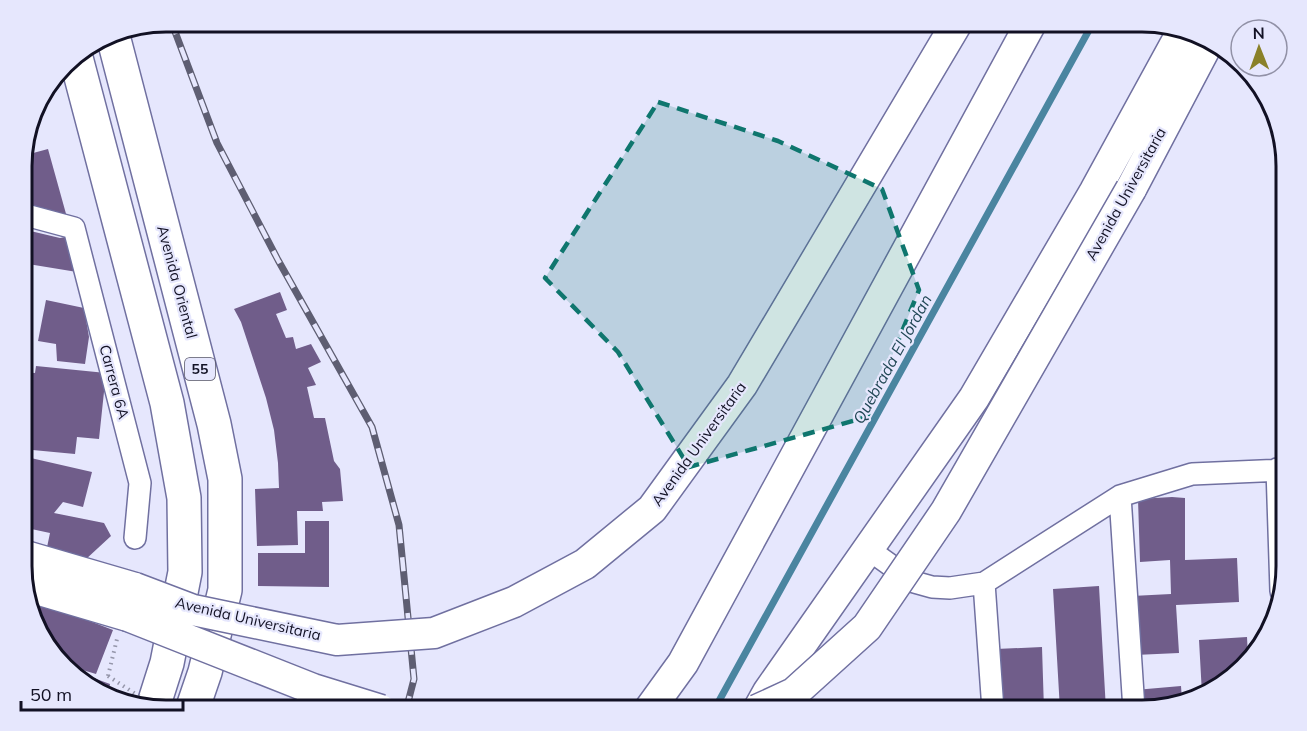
<svg xmlns="http://www.w3.org/2000/svg" width="1307" height="731" font-family="Mulish,sans-serif">
  <style>
    .lines { fill: none; stroke-linecap: round; stroke-linejoin: round }
    .stream { stroke: #4a85a0; stroke-width: 7 }
    .building { fill: #705d8a }
    .minor-casing { stroke: #7070a0; stroke-width: 24 }
    .secondary-casing { stroke: #7070a0; stroke-width: 33 }
    .primary-casing { stroke: #7070a0; stroke-width: 36 }
    .path { stroke: #9596aa; stroke-width: 4; stroke-dasharray: 1.5 4.5; stroke-linecap: butt }
    .minor { stroke: #fff; stroke-width: 21 }
    .secondary { stroke: #fff; stroke-width: 30 }
    .primary { stroke: #fff; stroke-width: 33 }
    .rail-casing { stroke: #5e5e72; stroke-width: 7 }
    .rail { stroke: #e6e7fd; stroke-width: 4.5; stroke-dasharray: 14; stroke-linecap: butt }
    .secondary-bridge-casing { stroke: #7070a0; stroke-width: 33; stroke-linecap: butt }
    .path-bridge { stroke: #9596aa; stroke-width: 4; stroke-dasharray: 1.5 4.5; stroke-linecap: butt }
    .secondary-bridge { stroke: #fff; stroke-width: 30 }
    .marked { fill: #0f766e; fill-opacity: 0.2; stroke: #0f766e; stroke-width: 4.5; stroke-dasharray: 12 8; stroke-linejoin: round }
    .labels { text-anchor: middle; stroke-width: 4.5; stroke-linejoin: round; paint-order: stroke }
    .shield { fill: #e6e7fd; stroke: #525165; stroke-width: 1.5 }
    .shield-label { font-size: 14px; font-weight: bold; fill: #121124 }
    .street-label { font-size: 15px; fill: #121124; stroke: #e6e7fd }
    .water-label { font-size: 16px; font-style: italic; fill: #214755; stroke: #e6e7fd }
    .rim { fill: none; stroke: #121124; stroke-width: 3 }
  </style>
  <rect width="100%" height="100%" fill="#e6e7fd"/>
  <g class="lines">
    <path class="stream" d="M714 710 1094 21"/>
  </g>
  <path class="building" d="M48 149 68 221 22 207V156Z
    M22 229 60 238 70 236 77 272 22 263Z
    M280 292 287 310 276 314 286 338 293 337 296 349 311 344 321 362 308 368 316 385 307 387 314 418H325L334 461 340 469 343 501 322 502 323 511H297L298 545 257 546 255 489 279 488 278 463 274 430 266 398 241 322 234 309Z
    M46 300 84 308 89 337 85 364 57 361 56 344 38 341Z
    M36 366 106 373 99 439 77 437 75 454 22 449V372L35 373Z
    M22 456 92 472 83 507 63 502 54 513 104 523 111 536 85 560 46 552 50 533 22 527Z
    M1172 497 1185 498V560L1237 558 1239 602 1176 605 1179 653 1135 655 1132 596 1171 594 1170 560 1140 562 1138 499Z
    M305 521H329V587L258 586V553H305Z
    M1099 586 1106 710H1060L1053 589Z
    M35 600 113 630 96 674 66 665 45 646 31 609Z
    M1247 637 1248 657 1214 691 1202 694 1199 640Z
    M1042 647 1044 710H998L996 649Z
    M80 673 110 684 108 695 93 691 78 677Z
    M1181 686 1182 700 1151 710H1137L1135 690Z"/>
  <g class="lines">
    <defs>
      <path id="minor" d="M22 214 74 228 140 483 135 538
        M1277 469 1281 591
        M1120 496 1134 710
        M868 549 914 582 932 587 950 588 984 583 1120 496 1192 474 1286 470
        M984 583 993 710"/>
      <path id="secondary" d="M1131 189 1210 39
        M22 555 135 588
        M23 585 128 616
        M649 710 683 663 1032 21
        M758 710 768 692 974 398 1095 191 1182 32"/>
      <path id="primary" d="M112 32 214 424 225 479V590L205 672 192 710
        M75 54 167 403 184 498 185 572 167 663 153 707"/>
    </defs>
    <use href="#minor" class="minor-casing"/>
    <use href="#secondary" class="secondary-casing"/>
    <use href="#primary" class="primary-casing"/>
    <path class="path" d="M108 676 117 639"/>
    <use href="#minor" class="minor"/>
    <use href="#secondary" class="secondary"/>
    <use href="#primary" class="primary"/>
    <defs>
      <path id="rail" d="M171 21 217 143 278 260 372 427 399 525 414 679 406 710"/>
    </defs>
    <use href="#rail" class="rail-casing"/>
    <use href="#rail" class="rail"/>
    <defs>
      <path id="secondary-bridge" d="M135 588 193 610 337 640 434 633 514 602 585 564 652 509 742 385 958 21
        M128 616 313 689 381 710
        M757 710 794 693 867 627 946 511 1131 189"/>
    </defs>
    <use href="#secondary-bridge" class="secondary-bridge-casing"/>
    <path class="path-bridge" d="M108 676 157 708"/>
    <use href="#secondary-bridge" class="secondary-bridge"/>
  </g>
  <path class="marked" d="M658 102 778 141 882 189 919 290 867 417 689 467 618 352 545 278Z"/>
  <g class="labels">
    <rect class="shield" x="185" y="358" width="30" height="22" rx="4.5"/>
    <g class="shield-label">
      <text x="200" y="374">55</text>
    </g>
    <g class="street-label">
      <text transform="translate(1126 194) rotate(-61)" y="5">Avenida Universitaria</text>
      <text transform="translate(177 282) rotate(75)" y="5">Avenida Oriental</text>
      <text transform="translate(114 382) rotate(75)" y="5">Carrera 6A</text>
      <text transform="translate(699 444) rotate(-54)" y="5">Avenida Universitaria</text>
      <text transform="translate(248 619) rotate(13)" y="5">Avenida Universitaria</text>
    </g>
    <g class="water-label">
      <text transform="translate(892 359) rotate(-61)" y="6">Quebrada El Jordan</text>
    </g>
  </g>
  <path d="M0 0H1307V731H0ZM166 32H1142A134 134 0 0 1 1276 166V566A134 134 0 0 1 1142 700H166A134 134 0 0 1 32 566V166A134 134 0 0 1 166 32Z" fill="#e6e7fd" fill-rule="evenodd"/>
  <path class="rim" d="M166 32H1142A134 134 0 0 1 1276 166V566A134 134 0 0 1 1142 700H166A134 134 0 0 1 32 566V166A134 134 0 0 1 166 32Z"/>
  <g transform="translate(1259 48) rotate(359)"><circle r="28" fill="#e6e7fd" stroke="#9191a6" stroke-width="1.5"/>
  <path d="M0-4.5L10 22L0 15L-10 22Z" fill="#8a8129"/>
  <text y="-9" font-size="16" font-weight="bold" text-anchor="middle" fill="#121124">N</text>
  </g>
  <path d="M21 701v9h162v-9" fill="none" stroke="#121124" stroke-width="3"/>
  <text x="30" y="701" font-size="18" fill="#121124" stroke="#e6e7fd" stroke-width="4.5" paint-order="stroke">50 m</text>
</svg>
